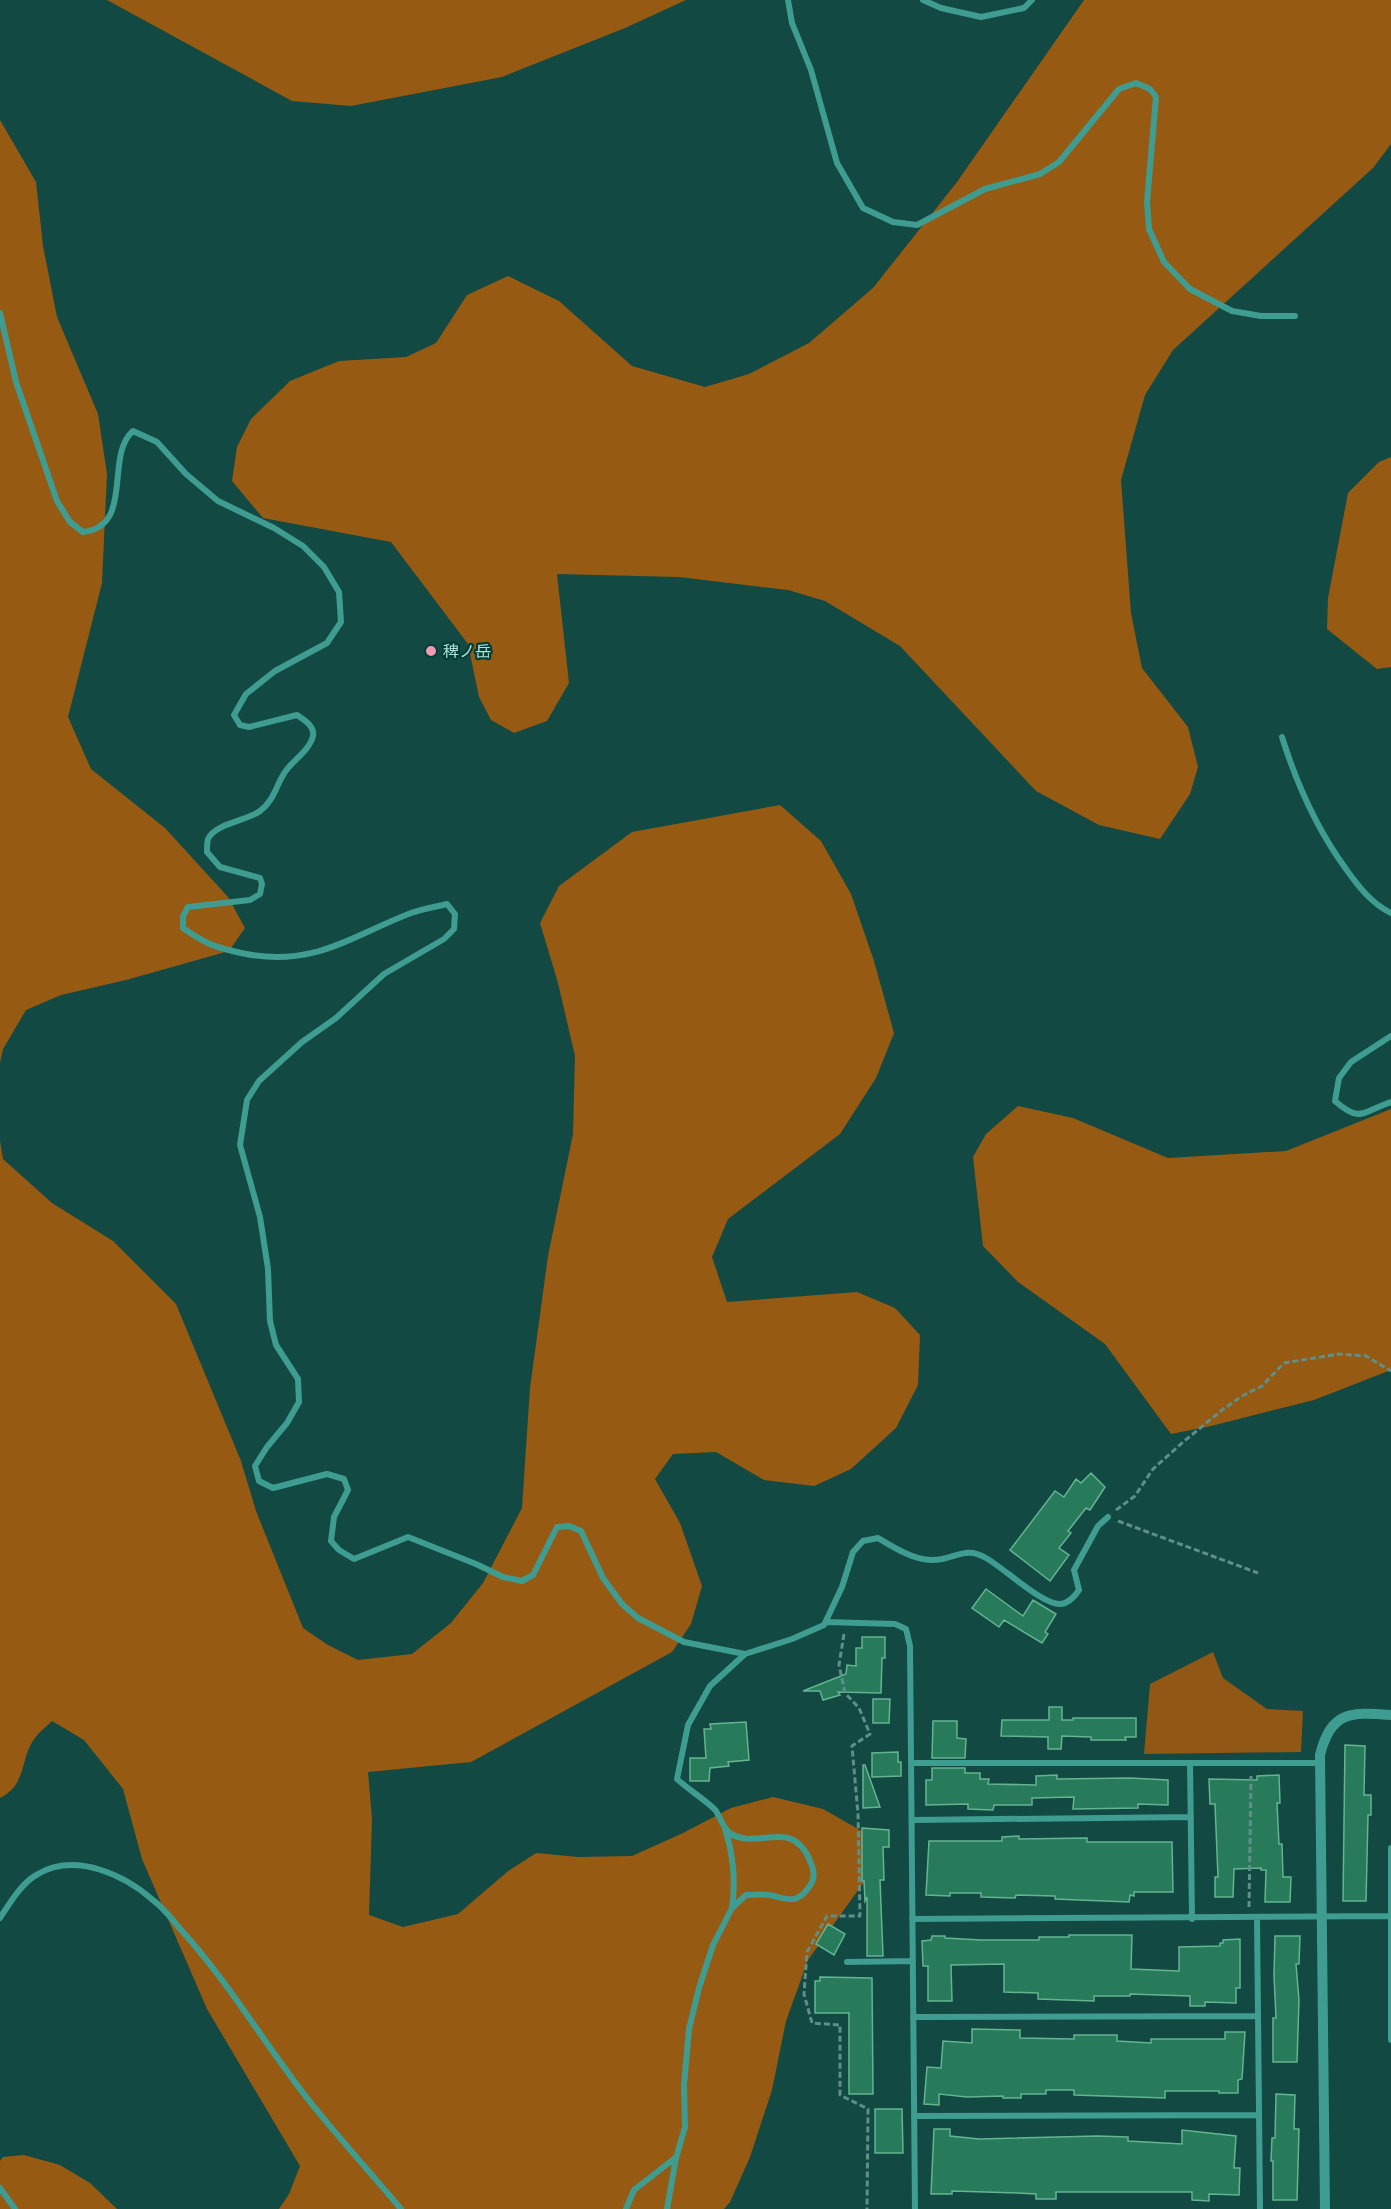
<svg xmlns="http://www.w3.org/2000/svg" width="1391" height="2209" font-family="'Varela Round','Noto Sans JP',sans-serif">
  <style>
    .green { fill: #905715 }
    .forest { fill: #965a13 }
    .building { fill: #277b5b; stroke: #64b491; stroke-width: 1.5 }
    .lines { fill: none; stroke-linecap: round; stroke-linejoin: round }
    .path { stroke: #5e9089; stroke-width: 3; stroke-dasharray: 6 3; stroke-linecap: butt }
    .minor { stroke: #3f9c90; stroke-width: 6 }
    .tertiary { stroke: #3f9c90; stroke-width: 10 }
    .poi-dot { fill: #f29aaf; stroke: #023e38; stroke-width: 2 }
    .labels { text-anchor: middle; stroke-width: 4.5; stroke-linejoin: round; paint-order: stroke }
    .poi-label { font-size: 16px; fill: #b2dfd7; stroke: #023e38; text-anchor: start }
  </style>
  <rect width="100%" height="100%" fill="#124943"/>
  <path class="green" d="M1213 1652 1223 1678 1267 1709 1303 1711 1301 1752 1144 1754 1150 1684Z"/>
  <path class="forest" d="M107 0H686L625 28 502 77 351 106 292 101Z
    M1084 0H1391V144L1373 168 1173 350 1145 395 1121 480 1131 613 1142 668 1188 727 1198 767 1190 794 1160 839 1099 825 1036 791 900 646 825 601 788 590 679 577 557 574 569 683 547 721 514 733 491 720 479 697 468 644 391 542 263 518 232 481 237 447 251 419 290 381 339 361 406 357 436 343 467 295 508 276 559 301 632 366 705 387 749 374 809 343 873 288 957 182Z
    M0 120 36 182 43 246 57 317 98 414 107 474 102 583 68 717 91 769 165 828 228 897 245 928 229 951 126 980 61 995 26 1010 3 1049 0 1063Z
    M1391 457V667L1377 669 1327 629 1328 598 1348 493 1379 462Z
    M780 805 821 841 851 894 874 961 894 1033 876 1078 840 1134 728 1219 712 1257 727 1302 857 1292 895 1308 920 1335 918 1385 896 1428 851 1469 814 1486 764 1480 716 1452 673 1454 655 1479 680 1523 702 1586 691 1624 672 1652 471 1762 368 1772 372 1819 369 1915 403 1927 458 1914 507 1872 536 1853 578 1857 632 1856 683 1833 731 1808 773 1797 823 1809 867 1834 869 1875 808 1960 786 2021 772 2090 750 2157 730 2202 724 2209H279L289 2194 300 2166 207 2009 142 1859 123 1789 84 1740 52 1721C47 1726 39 1732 35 1738 20 1756 28 1784 0 1798V1141L3 1159 52 1203 113 1241 176 1304 241 1461 256 1511 303 1628 328 1645 358 1660 412 1654 451 1623 483 1583 522 1508 530 1388 548 1256 573 1134 575 1056 558 983 540 923 559 886 632 832Z
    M1018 1106 1073 1118 1168 1158 1286 1151 1391 1109V1370L1314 1400 1211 1426 1171 1434 1105 1344 1018 1282 983 1246 973 1157 986 1134Z
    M24 2155 60 2165 90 2183 117 2209H0V2161L3 2157Z"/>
  <path class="building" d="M1091 1473 1105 1487 1090 1510 1086 1508 1068 1531 1071 1533 1059 1548 1069 1555 1050 1581 1010 1550 1055 1491 1064 1497 1076 1479 1081 1483Z
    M986 1589 1023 1616 1033 1600 1056 1614 1045 1632 1048 1634 1042 1643 1004 1620 999 1627 972 1608Z
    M862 1637H885V1658H882L881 1693 838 1692 840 1695 823 1700 820 1691H803L846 1674 847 1665 856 1666V1648H862Z
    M873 1699H890L889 1723H873Z
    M1049 1707H1062V1720H1073V1718H1136V1737H1125L1126 1740H1091V1737L1062 1736 1061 1749H1048V1737L1001 1736 1002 1720H1049Z
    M933 1721H957V1738L966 1739 965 1758H932Z
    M746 1722 749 1760 728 1762 729 1766 710 1768 709 1781H690V1758H706L704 1729H711L710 1724Z
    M1345 1745 1365 1746 1364 1795H1371V1815H1368L1366 1901H1343Z
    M898 1752V1762H901V1776L872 1777V1753Z
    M863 1765H865L880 1807 863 1808Z
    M932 1768H965V1773H980V1779H989L988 1784 1036 1785V1776L1057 1775V1779L1130 1778 1168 1780V1805L1138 1804V1808L1073 1809 1074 1797 1032 1798V1805H994L993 1810 968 1809V1804L926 1805V1780H932Z
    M1279 1775 1280 1803H1277L1279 1844H1282L1283 1877H1291L1290 1902H1265L1266 1870H1261V1868L1234 1869 1233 1897H1215V1877H1218L1215 1804H1210L1209 1779 1257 1780V1776Z
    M862 1828 889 1830V1847H883L884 1880H880L883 1956H867V1897L865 1901 864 1881H862Z
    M1019 1836V1839L1087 1838V1842H1172L1173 1892H1134V1896L1130 1895 1129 1902 1055 1899V1896L1016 1895 1015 1898 981 1897V1893H950V1896L926 1895 929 1841H1002V1837Z
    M828 1924 845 1934 834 1955 816 1944Z
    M1069 1935H1132L1131 1969 1179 1971V1947L1220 1946V1943H1223V1940L1240 1939V1988H1236V2003L1205 2002V2006H1190V1996L1130 1994V1996H1094V2001L1038 1999V1993L1004 1992V1964L951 1965 952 2001H928V1966H923L922 1941 931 1940 932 1936H945V1938L981 1940H1039V1937H1069Z
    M1275 1936H1300L1299 1964H1296L1299 2000 1297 2062H1273V2018H1276L1274 1976Z
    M820 1977 872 1978 873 2094H849V2013H815V1981H820Z
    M972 2029 1020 2030V2038L1074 2039V2035H1117V2041L1151 2043V2039H1225V2032H1245L1242 2079 1238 2080V2093H1219V2091H1165V2098L1074 2095V2090H1046V2094H1021V2098H1003V2096L967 2097 939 2094V2105L924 2104 927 2067 941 2068 943 2041 972 2043Z
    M1276 2094 1295 2095 1294 2129H1299L1297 2200H1273V2161H1271L1272 2138H1275Z
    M875 2109H902L903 2153H875Z
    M934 2129H950V2136L979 2139 1098 2136 1128 2137V2141L1182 2144V2130L1236 2136 1234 2168H1240L1239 2195 1209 2194V2201L1192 2200V2192H1056V2199H1036V2194L1018 2193 952 2191V2194H931Z"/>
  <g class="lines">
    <path class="path" d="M1116 1510 1135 1496 1153 1469 1182 1443 1222 1410 1242 1396 1262 1386 1284 1363 1338 1354 1366 1356 1391 1371
      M1118 1521 1258 1573
      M844 1634 839 1665 845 1693 859 1708 870 1734 852 1746 858 1814 860 1916H827L807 1952 804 1994 812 2023 840 2025V2095L868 2109 867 2209
      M1249 1907 1251 1776"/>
    <path class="minor" d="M788 0 792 23 811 70 837 163 863 208 893 222 917 225 985 189 1040 174 1059 162 1119 89 1136 83 1150 89 1156 97 1147 202 1149 229 1164 262 1190 289 1232 311 1261 316H1295
      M923 0 941 8 981 17 1024 8 1032 0
      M0 313 16 382 57 501 70 522 83 532C135 526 104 456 133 431L157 442 186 474 218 501 274 528 303 546 324 567 339 592 341 622 327 643 275 671 246 694 234 715 240 725 249 727 297 715C304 720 315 726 313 736 310 750 292 761 285 772 276 785 274 801 260 811 247 821 216 823 208 839 207 842 207 848 207 852L220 867 260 878 262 884 260 894 250 900 188 907 183 916V928C207 945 217 948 246 954 315 967 351 936 411 913 422 909 435 907 447 904L455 914 454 929 444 939 384 974 336 1018 302 1042 259 1081 247 1100 240 1145 260 1217 268 1269 270 1321 276 1345 298 1379 299 1402 287 1423 267 1447 255 1466 259 1481 273 1488 327 1474 344 1479 348 1490 334 1517 331 1541 339 1550 354 1559 408 1537 476 1564 503 1577 522 1581 533 1575 557 1527 569 1526 581 1531 603 1578 622 1604 638 1618 684 1642 745 1654
      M1282 737C1297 785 1316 828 1346 869 1358 886 1372 904 1391 913
      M1391 1036 1351 1062 1339 1078 1335 1101C1361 1124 1363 1111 1391 1102
      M826 1622 895 1624 906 1629 910 1646 915 2209
      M912 1763H1320
      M1190 1763 1192 1919
      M913 1820 1191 1817
      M725 1829C733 1853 736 1882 732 1907
      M1391 1848V2040
      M1257 1917 1260 2209
      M0 1918C10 1903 21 1883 38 1874 76 1852 125 1875 154 1901 165 1909 173 1921 182 1931 229 1983 264 2043 307 2098 337 2136 370 2172 401 2209
      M912 1919 1391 1916
      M847 1962 913 1961
      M913 2017 1257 2016
      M914 2116 1258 2115
      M0 2188 15 2209
      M626 2209 634 2190 675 2158
      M667 2209 676 2158 685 2127 684 2085 689 2029 699 1988 713 1945 732 1908 746 1895C754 1895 762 1894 769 1895 789 1899 796 1905 809 1887 816 1878 814 1870 810 1861 792 1817 760 1850 731 1834 723 1829 721 1819 716 1811 710 1803 686 1788 677 1779L688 1725 710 1686 745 1654 792 1639 824 1625 842 1587 853 1552 863 1541 878 1538C893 1547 915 1561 933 1560 955 1560 964 1545 986 1558 1004 1568 1042 1605 1061 1604 1069 1603 1075 1596 1079 1590L1074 1570 1098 1526 1108 1517"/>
    <path class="tertiary" d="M1325 2209 1320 1755C1331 1711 1350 1712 1391 1715"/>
  </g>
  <circle class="poi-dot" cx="431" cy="651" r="6"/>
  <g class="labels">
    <g class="poi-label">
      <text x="443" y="657">稗ノ岳</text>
    </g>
  </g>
</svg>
